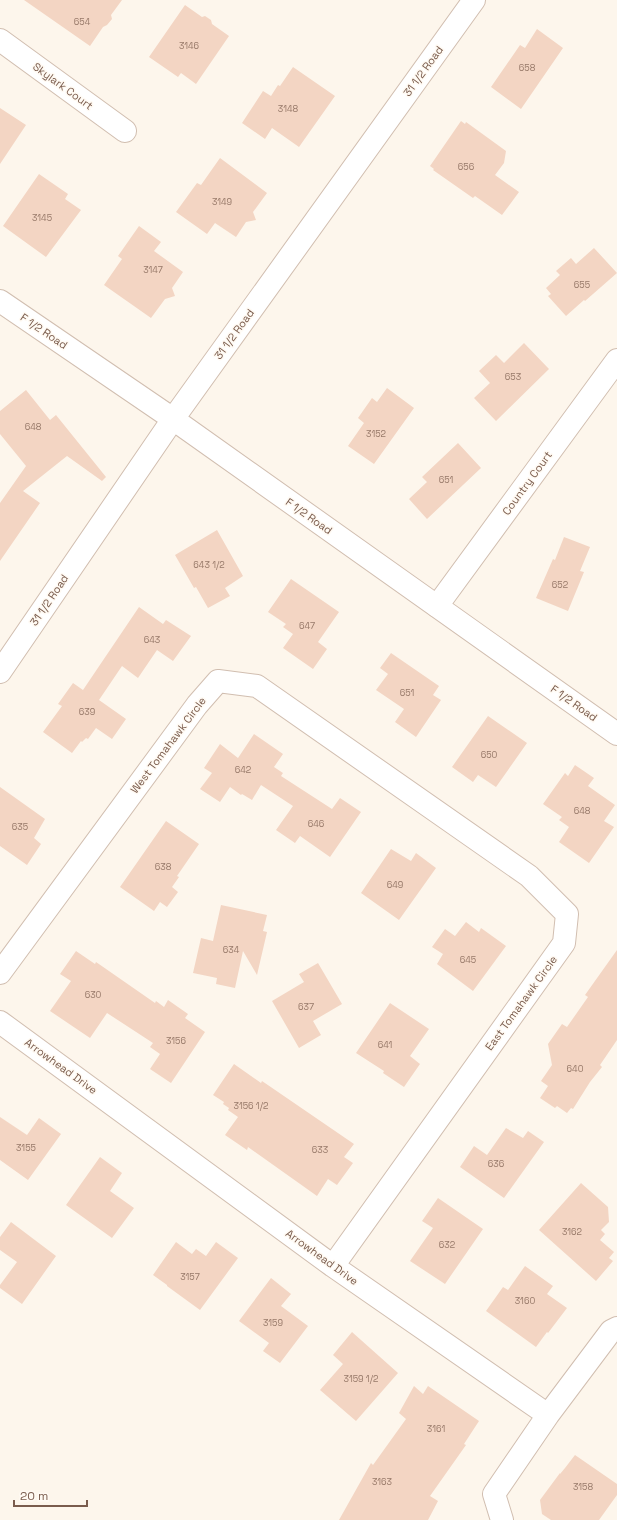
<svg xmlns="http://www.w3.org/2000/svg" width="617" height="1520" font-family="'Space Grotesk',sans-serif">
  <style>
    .building { fill: #f3d5c3 }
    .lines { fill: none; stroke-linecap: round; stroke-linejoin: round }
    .minor-casing { stroke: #d1beb0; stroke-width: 24 }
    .tertiary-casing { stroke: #d1beb0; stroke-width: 24 }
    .minor { stroke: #fff; stroke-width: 22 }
    .tertiary { stroke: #fff; stroke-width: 22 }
    .labels { text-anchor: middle; stroke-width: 3; stroke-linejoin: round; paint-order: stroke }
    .number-label { font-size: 9px; fill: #987a6a }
    .street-label { font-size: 11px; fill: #7a5c4d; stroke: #fffaf3 }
  </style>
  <rect width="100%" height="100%" fill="#fdf6ec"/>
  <path class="building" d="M24 0H122L111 15 112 19 107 25 103 27 90 46Z
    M185 5 202 17 205 16 211 20 212 24 229 36 196 84 181 73 178 77 149 57Z
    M537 29 563 48 521 109 491 87 520 45 525 48Z
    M293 67 335 96 299 147 272 128 265 139 242 123 263 91 271 96 278 85 280 86Z
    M0 108 26 125 0 164Z
    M461 121 465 124 466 122 506 151 504 163 495 175 519 192 502 215 475 196 473 198 433 170 434 169 430 166Z
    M220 158 267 193 253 212 256 220 246 222 236 237 215 223 207 234 176 212 197 183 201 185Z
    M39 174 68 194 65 199 81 210 46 257 3 226Z
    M139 226 161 242 154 251 183 272 172 288 175 296 165 299 151 318 104 285 122 259 118 256Z
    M594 248 617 273 585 301 584 300 566 316 548 296 551 294 546 288 560 275 556 271 571 258 576 264Z
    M524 343 549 369 496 421 474 398 490 383 479 371 496 355 504 363Z
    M387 388 414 408 374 464 348 446 364 423 358 418 372 398 377 402Z
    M26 390 50 420 56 415 106 477 102 481 67 456 23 491 40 503 0 561V503L26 466 0 434V411Z
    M458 443 481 468 427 519 409 499 427 482 422 477Z
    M217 530 243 576 225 588 230 596 208 608 196 587 194 588 175 555Z
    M564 537 590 547 580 571 584 572 568 611 536 598 553 559 555 560Z
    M291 579 339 612 318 642 327 649 313 669 283 648 293 634 283 627 286 624 268 612Z
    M139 607 163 624 166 620 191 636 173 661 157 650 138 678 122 666 99 700 126 719 112 739 96 728 88 739 86 738 82 742 81 741 72 753 43 732 62 706 58 704 73 683 83 690Z
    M391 653 439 686 433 695 441 700 416 737 395 722 404 709 376 690 388 674 380 668Z
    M488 716 527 743 496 787 478 775 473 782 452 767Z
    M254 734 283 754 274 767 283 773 281 776 332 809 340 798 361 812 330 857 300 836 295 843 276 830 293 806 261 785 252 800 242 794 241 795 230 787 220 802 200 789 212 773 204 768 220 744 238 758Z
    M575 765 594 778 588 786 615 805 604 821 614 827 589 863 559 842 569 827 559 820 562 817 543 804 565 773 568 776Z
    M0 787 45 819 34 838 41 844 27 865 0 846Z
    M166 821 199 844 177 876 179 877 172 887 178 892 167 907 160 902 154 911 120 887Z
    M391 849 411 861 416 853 436 868 399 920 361 893Z
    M221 905 267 915 263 931 267 932 257 975 243 951 235 988 216 984 217 978 193 973 201 938 213 941Z
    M466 922 479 932 481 928 506 946 473 991 437 964 443 954 432 947 445 929 455 936Z
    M617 950V1040L600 1065 602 1067 590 1082 573 1109 571 1108 567 1113 557 1106 555 1108 540 1098 548 1086 541 1081 552 1065 548 1044 562 1024 567 1027 588 997 585 995Z
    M76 951 95 964 96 962 155 1003 156 1001 164 1007 168 1000 188 1014 185 1018 205 1032 171 1083 150 1069 160 1054 150 1047 153 1043 107 1013 90 1038 50 1011 71 981 60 974Z
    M318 963 342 1004 313 1021 321 1035 299 1048 272 1001 304 982 299 974Z
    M390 1003 429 1029 410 1056 420 1064 404 1087 383 1073 384 1071 356 1053Z
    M234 1064 261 1083 262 1081 354 1144 344 1157 353 1163 337 1185 328 1179 317 1196 248 1147 247 1150 225 1135 238 1117 228 1110 229 1108 223 1104 224 1102 213 1095Z
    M0 1117 27 1135 39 1118 61 1134 28 1180 0 1160Z
    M506 1128 523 1138 528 1131 544 1142 504 1198 460 1167 474 1146 487 1155Z
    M100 1157 122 1173 110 1191 134 1208 112 1238 66 1205Z
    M581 1183 608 1207 609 1222 601 1230 605 1234 600 1240 614 1252 609 1258 613 1261 596 1281 539 1230Z
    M438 1198 483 1229 445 1284 410 1261 433 1228 422 1221Z
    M11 1222 56 1256 22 1304 0 1288V1285L17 1262 0 1250V1237Z
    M176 1242 192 1254 196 1249 206 1256 216 1242 238 1258 200 1310 167 1286V1285L153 1275Z
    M525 1266 553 1286 547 1294 567 1308 548 1333 547 1332 536 1347 486 1311 503 1287 508 1290Z
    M271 1278 291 1294 281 1306 308 1326 280 1363 263 1351 269 1343 239 1321Z
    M352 1332 398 1373 356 1421 320 1390 343 1364 333 1355Z
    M414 1386 423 1394 428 1386 479 1421 464 1444 466 1445 430 1496 438 1501 428 1520H339L371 1463 373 1465 406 1419 399 1413Z
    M575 1455 617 1484V1495L599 1520H551L542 1514 540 1500 560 1473V1474L565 1468Z"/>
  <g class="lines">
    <defs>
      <path id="minor" d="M0 40 125 131
        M437 606 617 360
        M0 973 197 705 218 681 257 686 529 876 567 914 564 943 333 1266
        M0 1022 333 1266 548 1415 494 1494 502 1520
        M548 1415 611 1331 617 1328"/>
      <path id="tertiary" d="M0 301 173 419 617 734
        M0 672 173 419 474 0"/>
    </defs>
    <use href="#minor" class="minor-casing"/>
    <use href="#tertiary" class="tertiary-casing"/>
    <use href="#minor" class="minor"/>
    <use href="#tertiary" class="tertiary"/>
  </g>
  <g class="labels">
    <g class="number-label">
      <text x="82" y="25">654</text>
      <text x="189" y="49">3146</text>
      <text x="527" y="71">658</text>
      <text x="288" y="112">3148</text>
      <text x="466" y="170">656</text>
      <text x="222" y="205">3149</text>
      <text x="42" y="221">3145</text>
      <text x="153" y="273">3147</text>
      <text x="582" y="288">655</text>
      <text x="513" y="380">653</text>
      <text x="33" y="430">648</text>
      <text x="376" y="437">3152</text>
      <text x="446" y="483">651</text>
      <text x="209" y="568">643 1/2</text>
      <text x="560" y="588">652</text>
      <text x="307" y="629">647</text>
      <text x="152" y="643">643</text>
      <text x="407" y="696">651</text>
      <text x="87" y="715">639</text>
      <text x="489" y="758">650</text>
      <text x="243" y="773">642</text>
      <text x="582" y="814">648</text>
      <text x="316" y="827">646</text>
      <text x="20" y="830">635</text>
      <text x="163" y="870">638</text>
      <text x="395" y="888">649</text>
      <text x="231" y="953">634</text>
      <text x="468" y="963">645</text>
      <text x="93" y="998">630</text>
      <text x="306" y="1010">637</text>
      <text x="176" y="1044">3156</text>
      <text x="385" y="1048">641</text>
      <text x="575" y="1072">640</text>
      <text x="251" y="1109">3156 1/2</text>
      <text x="26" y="1151">3155</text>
      <text x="320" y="1153">633</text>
      <text x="496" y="1167">636</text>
      <text x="572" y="1235">3162</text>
      <text x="447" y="1248">632</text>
      <text x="190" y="1280">3157</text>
      <text x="525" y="1304">3160</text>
      <text x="273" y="1326">3159</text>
      <text x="361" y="1382">3159 1/2</text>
      <text x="436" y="1432">3161</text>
      <text x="382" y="1485">3163</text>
      <text x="583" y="1490">3158</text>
    </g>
    <g class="street-label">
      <text transform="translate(423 71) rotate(-54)" y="4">31 1/2 Road</text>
      <text transform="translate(63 86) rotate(36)" y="4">Skylark Court</text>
      <text transform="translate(44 331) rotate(34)" y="4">F 1/2 Road</text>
      <text transform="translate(234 334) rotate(-54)" y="4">31 1/2 Road</text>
      <text transform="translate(527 483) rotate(-54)" y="4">Country Court</text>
      <text transform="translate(309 516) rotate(35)" y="4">F 1/2 Road</text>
      <text transform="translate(49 600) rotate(-56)" y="4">31 1/2 Road</text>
      <text transform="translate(574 703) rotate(35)" y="4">F 1/2 Road</text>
      <text transform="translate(168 745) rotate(-53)" y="4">West Tomahawk Circle</text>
      <text transform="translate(521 1003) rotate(-54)" y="4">East Tomahawk Circle</text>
      <text transform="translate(61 1066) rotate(36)" y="4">Arrowhead Drive</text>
      <text transform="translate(322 1257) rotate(36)" y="4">Arrowhead Drive</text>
    </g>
  </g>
  <path d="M14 1500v6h73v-6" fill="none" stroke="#7a5c4d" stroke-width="2"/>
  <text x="20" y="1500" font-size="12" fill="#7a5c4d" stroke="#fffaf3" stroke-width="3" paint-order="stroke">20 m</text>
</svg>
